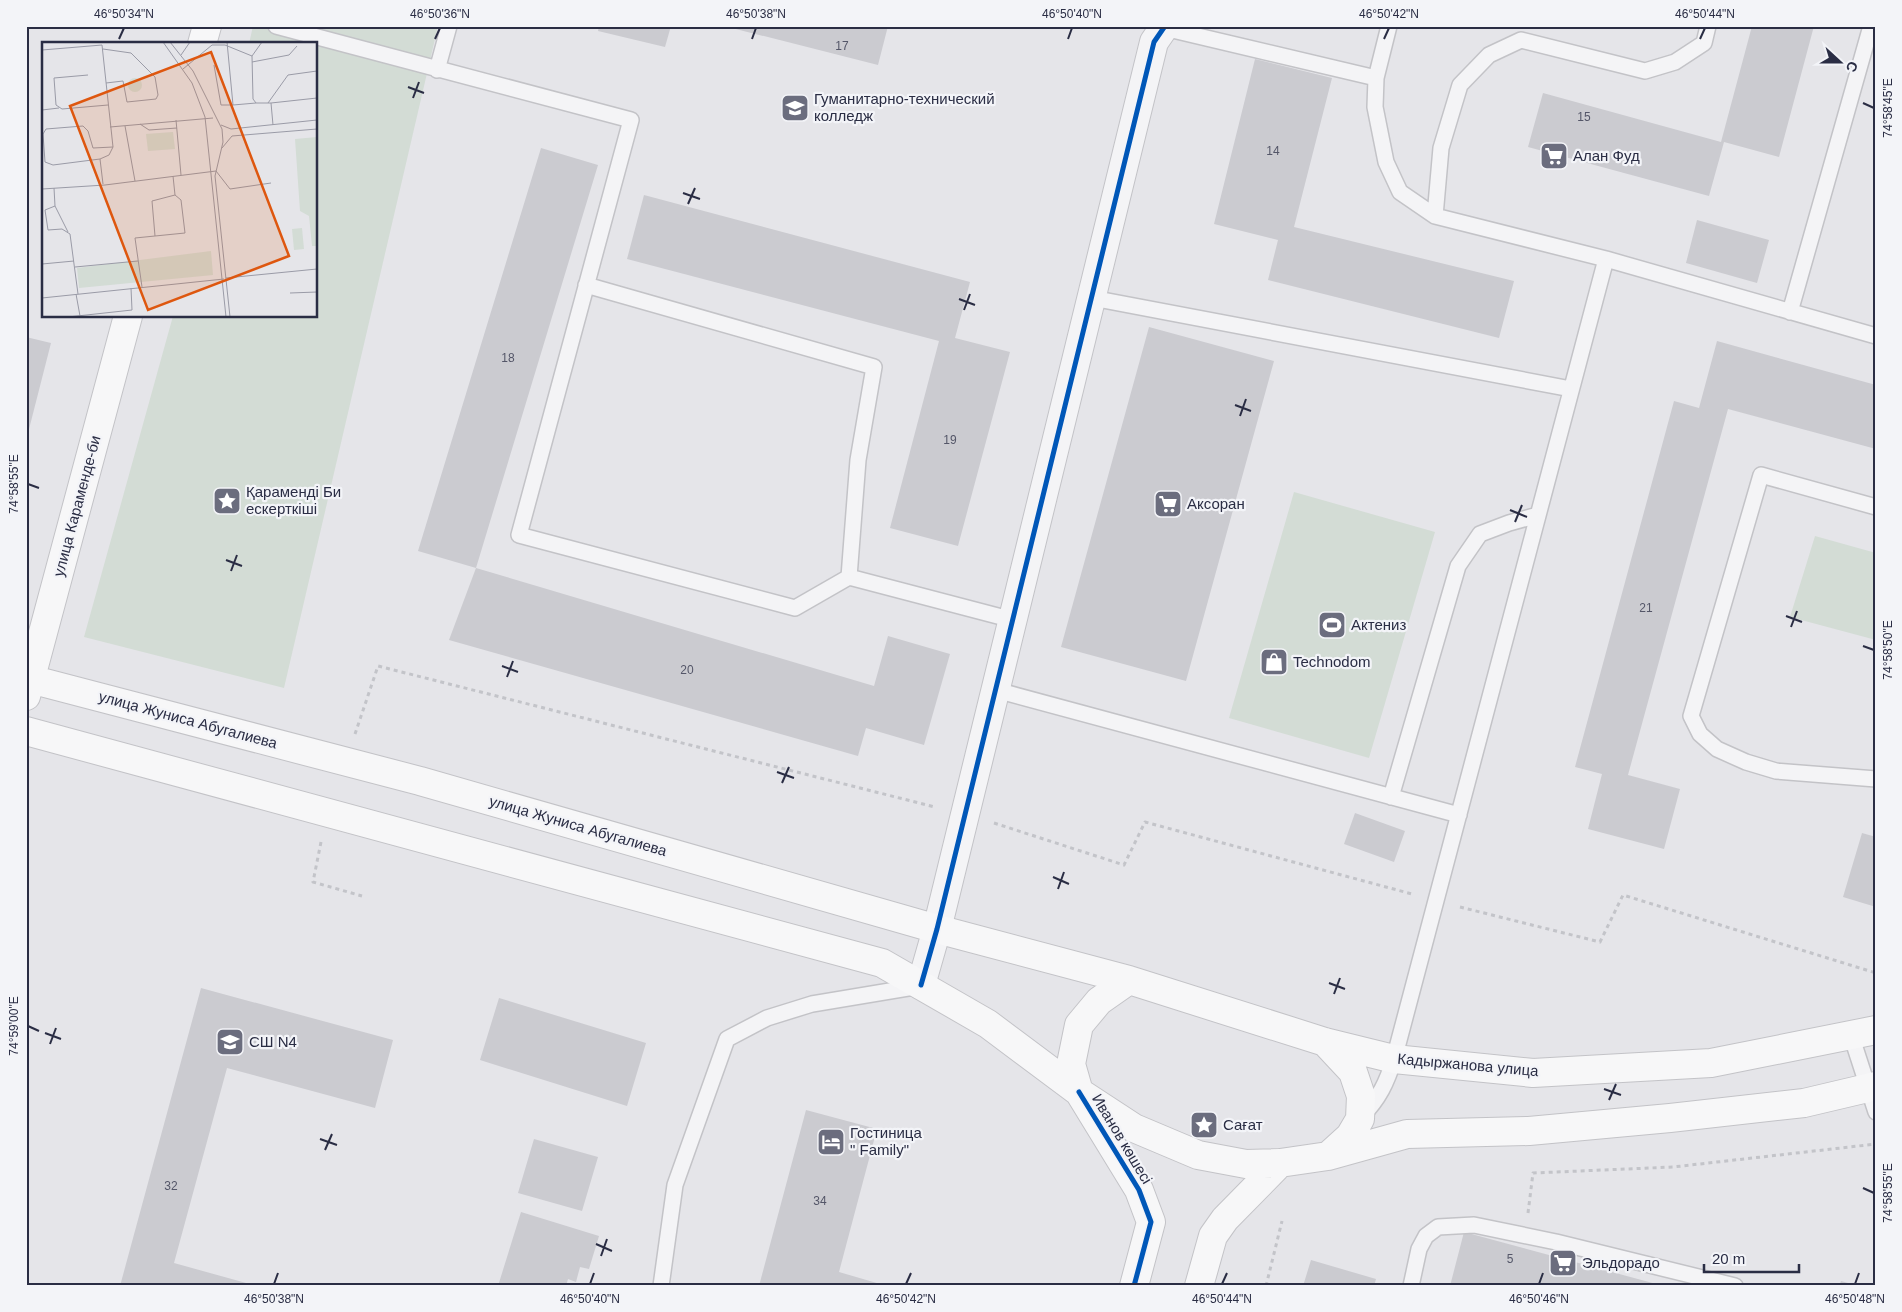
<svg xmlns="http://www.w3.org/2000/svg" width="1902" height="1312" font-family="Helvetica,sans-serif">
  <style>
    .green { fill: #d3dcd5 }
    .building { fill: #cbcbd0 }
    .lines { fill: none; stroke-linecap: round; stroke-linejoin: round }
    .lane-casing { stroke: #c3c3c7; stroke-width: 18 }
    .street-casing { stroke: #c3c3c7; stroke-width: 30 }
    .secondary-casing { stroke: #c3c3c7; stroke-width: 30 }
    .path { stroke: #c3c4c9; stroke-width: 3; stroke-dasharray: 4 4; stroke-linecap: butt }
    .lane { stroke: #f4f4f6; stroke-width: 15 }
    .street { stroke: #f4f4f6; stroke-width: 28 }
    .secondary { stroke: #f7f7f8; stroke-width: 28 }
    .cycleway-casing { stroke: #f3f4f8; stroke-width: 8 }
    .cycleway { stroke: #0057b8; stroke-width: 5 }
    .ticks { fill: none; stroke: #2a2d44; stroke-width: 2 }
    .labels { text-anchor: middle; stroke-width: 4.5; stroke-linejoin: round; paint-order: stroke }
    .number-label { font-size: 12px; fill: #545668 }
    .poi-label { font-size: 15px; fill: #2a2d44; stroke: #f3f4f8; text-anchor: start }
    .street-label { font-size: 15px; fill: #2a2d44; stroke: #f3f4f8 }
    .inset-road { fill: none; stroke: #9a9ba7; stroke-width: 1 }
    .view { fill: #de570f; fill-opacity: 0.15; stroke: #de570f; stroke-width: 2.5 }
    .inset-edge { fill: none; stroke: #2a2d44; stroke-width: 2.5 }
    .neatline { fill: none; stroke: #2a2d44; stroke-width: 2 }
    .ticks-label { font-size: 12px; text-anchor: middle; fill: #2a2d44 }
  </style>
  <rect width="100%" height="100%" fill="#e5e5e9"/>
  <path class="green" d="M253 26H438L284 688 84 637 173 316H316V44H249Z
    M1294 492 1435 532 1369 758 1229 718Z
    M1815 536 1876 553V640L1790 617Z"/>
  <path class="building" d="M599 26H671L665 47 598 31Z
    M724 26H888L878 65Z
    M1752 26H1814L1779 157 1724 142 1709 196 1528 147 1543 93 1721 142Z
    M1255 59 1332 78 1294 227 1514 281 1499 338 1268 280 1278 240 1214 224Z
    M541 148 598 165 476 568 418 551Z
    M644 195 970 282 955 338 1010 352 958 546 890 528 939 341 627 259Z
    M1697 220 1769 240 1757 283 1686 263Z
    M1149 327 1274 361 1186 681 1061 647Z
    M26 337 51 343 27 437H26Z
    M1717 341 1876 385V449L1728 409 1628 775 1680 789 1664 849 1588 829 1602 774 1575 767 1674 401 1699 408Z
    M476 568 874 686 888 636 950 654 924 745 866 728 858 756 449 640Z
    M1355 813 1405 831 1394 862 1344 844Z
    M1862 833 1876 837V907L1843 897Z
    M201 988 393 1040 375 1108 227 1068 174 1263 257 1286H120Z
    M499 998 646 1043 627 1106 480 1060Z
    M806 1110 877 1129 839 1272 887 1286H759Z
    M534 1139 598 1157 582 1211 518 1193Z
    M521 1212 599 1236 589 1269 580 1267 576 1282 568 1279 566 1286H498Z
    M1464 1232 1660 1285V1286H1450Z
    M1311 1260 1376 1279 1374 1286H1303Z
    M1841 1281 1855 1285V1286H1839Z"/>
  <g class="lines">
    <defs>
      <path id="lane" d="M276 26 631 120 519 535 795 608 849 577 1013 620
        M1164 28 1376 78 1389 26
        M437 70 449 26
        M1376 78 1375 107 1386 162 1400 192 1435 216 1606 259 1876 336
        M1435 216 1441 148 1460 85 1489 55 1521 40 1645 71 1675 62 1704 43 1708 26
        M586 285 874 367 858 460 849 577
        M1092 298 1571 389
        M1790 312 1871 26
        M1876 507 1761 475 1691 716 1700 734 1717 749 1746 762 1776 771 1876 779
        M996 690 1459 815
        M1391 797 1458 566 1480 534 1509 523 1538 515
        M1851 1035 1876 1112
        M1361 1117C1379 1099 1387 1082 1394 1059L1606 259
        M661 1286 675 1185 727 1039 767 1018 812 1004 920 986
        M1411 1286 1419 1249 1426 1236 1438 1227 1474 1225 1556 1242 1735 1286"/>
      <path id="street" d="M921 985 937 929 1154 42 1165 26"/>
      <path id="secondary" d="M202 44 207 26
        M26 678 420 781 937 929 1129 980 1325 1042 1394 1059 1533 1073 1711 1063 1876 1030
        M26 696 128 316
        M26 731 882 963 988 1024 1079 1092 1134 1128 1198 1155 1246 1164 1280 1163 1328 1156 1407 1134 1529 1131 1670 1118 1804 1103 1876 1086
        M1129 980 1099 1001 1079 1025 1071 1064 1079 1092 1139 1190 1151 1222 1134 1286
        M1325 1042 1353 1072 1361 1096 1360 1119 1350 1136 1328 1156
        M1199 1286 1213 1236 1225 1219 1280 1163"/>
    </defs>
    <use href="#lane" class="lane-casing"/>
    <use href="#street" class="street-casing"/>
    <use href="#secondary" class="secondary-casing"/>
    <path class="path" d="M355 734 378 666 935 807
      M994 823 1124 865 1145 822 1412 894
      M321 842 313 882 362 896
      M1460 907 1600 942 1623 895 1876 973
      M1528 1213 1533 1173 1673 1167 1876 1144
      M1266 1286 1282 1221"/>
    <use href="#lane" class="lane"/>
    <use href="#street" class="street"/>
    <use href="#secondary" class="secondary"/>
    <defs>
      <path id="cycleway" d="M921 985 937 929 1154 42 1165 26
        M1079 1092 1139 1190 1151 1222 1134 1286"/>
    </defs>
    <use href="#cycleway" class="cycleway-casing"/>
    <use href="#cycleway" class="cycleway"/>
  </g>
  <path class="ticks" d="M119 39 124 28M435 39 440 28M752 39 756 28M1068 39 1072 28M1384 39 1389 28M1700 39 1705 28M408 87 424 93M413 98 419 82M1863 103 1874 108M683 193 700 199M688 204 695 188M959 299 975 305M964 310 970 294M1235 405 1251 411M1240 416 1246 399M28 484 39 488M1510 510 1527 517M1515 522 1522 505M226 560 242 566M231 571 237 555M1786 616 1802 622M1791 627 1797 611M1863 646 1874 650M502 666 518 672M507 677 513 661M777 772 794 778M782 783 789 767M1053 877 1069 884M1058 889 1064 872M1329 983 1345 989M1334 994 1340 978M28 1026 39 1031M45 1033 61 1039M50 1044 56 1028M1604 1089 1621 1095M1609 1100 1616 1084M320 1139 337 1145M325 1150 332 1134M1863 1188 1874 1193M596 1244 612 1251M601 1256 607 1239M274 1284 278 1273M590 1284 594 1273M906 1284 911 1273M1222 1284 1227 1273M1539 1284 1543 1273M1855 1284 1859 1273"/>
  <defs>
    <symbol id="university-square" viewBox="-11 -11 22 22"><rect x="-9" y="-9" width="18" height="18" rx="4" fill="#6b6d7e" stroke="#f3f4f8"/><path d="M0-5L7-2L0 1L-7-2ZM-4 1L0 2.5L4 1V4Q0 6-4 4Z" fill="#fff"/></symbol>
    <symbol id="supermarket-square" viewBox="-11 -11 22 22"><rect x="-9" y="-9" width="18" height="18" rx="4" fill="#6b6d7e" stroke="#f3f4f8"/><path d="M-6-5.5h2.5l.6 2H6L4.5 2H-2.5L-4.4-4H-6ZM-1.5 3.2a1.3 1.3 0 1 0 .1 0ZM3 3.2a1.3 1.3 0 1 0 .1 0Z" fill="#fff"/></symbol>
    <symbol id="sight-square" viewBox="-11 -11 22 22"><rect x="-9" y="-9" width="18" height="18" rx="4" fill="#6b6d7e" stroke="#f3f4f8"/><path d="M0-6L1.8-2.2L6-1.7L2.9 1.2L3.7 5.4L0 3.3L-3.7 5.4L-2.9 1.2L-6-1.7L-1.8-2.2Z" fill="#fff"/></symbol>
    <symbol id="stadium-square" viewBox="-11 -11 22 22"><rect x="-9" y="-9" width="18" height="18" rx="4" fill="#6b6d7e" stroke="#f3f4f8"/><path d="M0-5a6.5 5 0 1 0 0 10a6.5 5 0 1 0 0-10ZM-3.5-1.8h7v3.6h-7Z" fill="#fff"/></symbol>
    <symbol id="shop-square" viewBox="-11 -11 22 22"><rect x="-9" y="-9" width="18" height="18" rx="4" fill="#6b6d7e" stroke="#f3f4f8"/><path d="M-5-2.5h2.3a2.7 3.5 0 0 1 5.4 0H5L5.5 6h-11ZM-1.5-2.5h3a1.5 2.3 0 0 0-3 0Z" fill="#fff"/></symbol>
    <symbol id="school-square" viewBox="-11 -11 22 22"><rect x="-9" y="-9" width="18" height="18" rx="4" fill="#6b6d7e" stroke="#f3f4f8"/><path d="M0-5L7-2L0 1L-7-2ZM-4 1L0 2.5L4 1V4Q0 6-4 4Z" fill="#fff"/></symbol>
    <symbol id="hotel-square" viewBox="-11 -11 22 22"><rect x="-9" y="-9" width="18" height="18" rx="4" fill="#6b6d7e" stroke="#f3f4f8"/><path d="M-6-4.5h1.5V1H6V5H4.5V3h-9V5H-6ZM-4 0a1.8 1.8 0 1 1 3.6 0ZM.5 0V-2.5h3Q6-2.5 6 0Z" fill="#fff"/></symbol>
  </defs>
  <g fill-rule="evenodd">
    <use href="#university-square" x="779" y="92" width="32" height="32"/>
    <use href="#supermarket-square" x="1538" y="140" width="32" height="32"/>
    <use href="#sight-square" x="211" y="485" width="32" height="32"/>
    <use href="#supermarket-square" x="1152" y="488" width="32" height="32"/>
    <use href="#stadium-square" x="1316" y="609" width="32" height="32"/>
    <use href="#shop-square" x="1258" y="646" width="32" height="32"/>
    <use href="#school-square" x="214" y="1026" width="32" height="32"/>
    <use href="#sight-square" x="1188" y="1109" width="32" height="32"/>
    <use href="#hotel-square" x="815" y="1126" width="32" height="32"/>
    <use href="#supermarket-square" x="1547" y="1247" width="32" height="32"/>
  </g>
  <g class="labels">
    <g class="number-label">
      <text x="842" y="50">17</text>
      <text x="1584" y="121">15</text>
      <text x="1273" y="155">14</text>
      <text x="508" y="362">18</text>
      <text x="950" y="444">19</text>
      <text x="1646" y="612">21</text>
      <text x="687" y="674">20</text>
      <text x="171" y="1190">32</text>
      <text x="820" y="1205">34</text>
      <text x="1510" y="1263">5</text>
    </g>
    <g class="poi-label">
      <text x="814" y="104">Гуманитарно-технический<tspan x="814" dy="17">колледж</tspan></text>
      <text x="1573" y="161">Алан Фуд</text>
      <text x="246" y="497">Қараменді Би<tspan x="246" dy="17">ескерткіші</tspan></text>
      <text x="1187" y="509">Аксоран</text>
      <text x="1351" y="630">Актениз</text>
      <text x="1293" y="667">Technodom</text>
      <text x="249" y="1047">СШ N4</text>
      <text x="1223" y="1130">Сағат</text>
      <text x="850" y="1138">Гостиница<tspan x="850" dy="17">" Family"</tspan></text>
      <text x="1582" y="1268">Эльдорадо</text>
    </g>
    <g class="street-label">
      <text transform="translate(77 506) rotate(-75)" y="5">улица Караменде-би</text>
      <text transform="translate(188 720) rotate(15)" y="5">улица Жуниса Абугалиева</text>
      <text transform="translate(578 826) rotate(16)" y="5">улица Жуниса Абугалиева</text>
      <text transform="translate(1468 1065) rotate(5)" y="5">Кадыржанова улица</text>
      <text transform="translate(1122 1139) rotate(59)" y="5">Иванов көшесі</text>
    </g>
  </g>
  <g transform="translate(42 42)">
    <rect width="275" height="275" fill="#e5e5e9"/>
    <path d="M86 43a7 7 0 1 1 14 0a7 7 0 1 1-14 0ZM131 90 133 107 106 109 104 92ZM275 95V204H270L267 174 258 169 253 97ZM260 186 262 207 252 208 250 187ZM169 209 171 233 37 246 35 226Z" fill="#d3dcd5"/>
    <path class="inset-road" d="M121 0 150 41 163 75 184 275M128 0 151 29 180 87 181 100 173 134 188 275M185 0 191 63 214 61M61 7 89 11 113 35 116 53 114 57 85 60 81 39 64 41M0 8 60 3 71 105 67 113 58 117M139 13 148 0M210 14 220 0M210 20 247 13 255 4M172 23 179 63H191M141 27 170 3H183L210 14 211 57 214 61H229L231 83M46 33 12 36 14 63 20 67 66 63M226 61 246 33 275 29M229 61 275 56M0 68 17 66M134 78 139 133M98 82 107 88 135 86M179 83 189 87 275 78M83 84 93 139M68 85 171 76M180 106 190 94 275 87M61 142 58 117 11 123 3 120 1 92 4 87 41 84 46 89 51 106 71 105M12 146 13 164 3 168 6 188 20 187 28 192 36 252M0 147 63 143 174 129 188 147 229 141M13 164 26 190M113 194 110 159 133 153M0 222 32 219M33 225 96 219M184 236 275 227M100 245 93 196 143 191 139 158 133 153 131 134M248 251 275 250M34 252 38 274M0 256 182 237M26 275 90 268 89 246"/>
    <path class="view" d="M169 10 247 214 106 268 28 64Z"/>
    <rect width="275" height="275" class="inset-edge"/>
  </g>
  <rect width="1902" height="1312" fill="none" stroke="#f3f4f8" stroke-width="55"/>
  <g transform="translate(1840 62) rotate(111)" stroke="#f3f4f8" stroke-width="4" paint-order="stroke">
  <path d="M0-4L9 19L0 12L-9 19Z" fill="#2a2d44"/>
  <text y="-8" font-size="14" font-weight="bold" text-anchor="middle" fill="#2a2d44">С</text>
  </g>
  <path d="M1704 1264v8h95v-8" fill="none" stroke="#2a2d44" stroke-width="2.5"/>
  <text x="1712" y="1264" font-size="15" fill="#2a2d44" stroke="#f3f4f8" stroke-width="4" paint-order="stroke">20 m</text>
  <rect x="28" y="28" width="1846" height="1256" class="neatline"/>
  <g class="ticks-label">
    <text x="124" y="18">46°50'34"N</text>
    <text x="440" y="18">46°50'36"N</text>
    <text x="756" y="18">46°50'38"N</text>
    <text x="1072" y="18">46°50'40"N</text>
    <text x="1389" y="18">46°50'42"N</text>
    <text x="1705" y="18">46°50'44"N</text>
    <text transform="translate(1888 108) rotate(-90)" y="4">74°58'45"E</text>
    <text transform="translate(14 484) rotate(-90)" y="4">74°58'55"E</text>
    <text transform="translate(1888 650) rotate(-90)" y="4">74°58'50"E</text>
    <text transform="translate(14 1026) rotate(-90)" y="4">74°59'00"E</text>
    <text transform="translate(1888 1193) rotate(-90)" y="4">74°58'55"E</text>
    <text x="274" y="1303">46°50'38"N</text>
    <text x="590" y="1303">46°50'40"N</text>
    <text x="906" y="1303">46°50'42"N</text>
    <text x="1222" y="1303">46°50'44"N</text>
    <text x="1539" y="1303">46°50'46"N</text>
    <text x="1855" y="1303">46°50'48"N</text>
  </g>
</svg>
